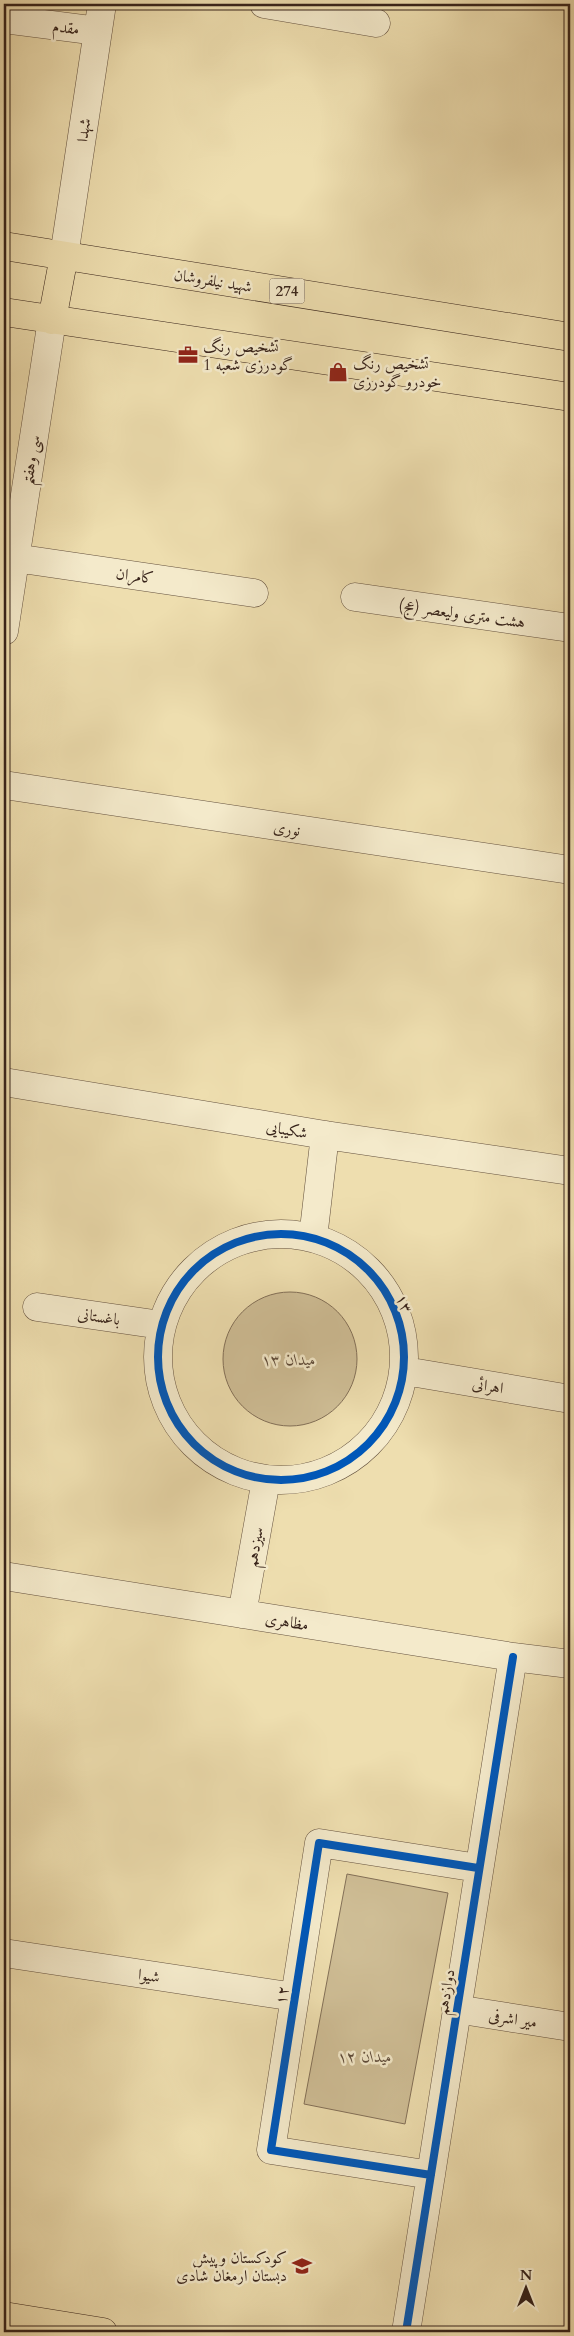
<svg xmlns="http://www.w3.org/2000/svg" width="574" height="2336" font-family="Cardo,Amiri,serif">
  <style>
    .green { fill: #cfbe96; stroke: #837058 }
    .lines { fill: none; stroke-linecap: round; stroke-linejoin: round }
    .minor-casing { stroke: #65523f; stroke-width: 29 }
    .major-casing { stroke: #37231a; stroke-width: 29 }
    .highway-casing { stroke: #37231a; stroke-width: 29 }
    .minor { stroke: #f4eacb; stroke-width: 28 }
    .major { stroke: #eedeaf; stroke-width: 28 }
    .highway { stroke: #eedeaf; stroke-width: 28 }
    .cycleway-casing { stroke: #f4eacb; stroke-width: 11 }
    .cycleway { stroke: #0057b8; stroke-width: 8 }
    .labels { text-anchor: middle; stroke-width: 5; stroke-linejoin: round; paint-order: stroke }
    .shield { fill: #f4eacb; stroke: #705f4f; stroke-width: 1 }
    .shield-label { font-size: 15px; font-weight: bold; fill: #37231a }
    .street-label { font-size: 16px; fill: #37231a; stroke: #f4eacb }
    .poi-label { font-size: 16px; fill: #37231a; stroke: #f4eacb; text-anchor: start }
    .park-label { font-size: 16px; font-style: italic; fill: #5d4a39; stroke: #f4eacb }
  </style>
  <rect width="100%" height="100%" fill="#eedeaf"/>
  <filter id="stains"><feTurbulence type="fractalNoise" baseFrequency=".004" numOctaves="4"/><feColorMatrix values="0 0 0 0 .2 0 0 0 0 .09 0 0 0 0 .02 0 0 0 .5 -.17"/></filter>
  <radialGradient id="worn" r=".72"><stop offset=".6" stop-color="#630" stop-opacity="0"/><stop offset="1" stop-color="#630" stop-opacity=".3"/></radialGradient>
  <path class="green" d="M223 1359a67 67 0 1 1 134 0a67 67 0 1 1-134 0Z
    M347 1874 448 1893 405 2124 304 2104Z"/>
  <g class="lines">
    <defs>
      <path id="minor" d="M264 4 376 23
        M4 19 98 31
        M64 256 102 4
        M15 558 254 593
        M355 597 570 628
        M4 631 52 320
        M4 785 570 870
        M4 1082 325 1135 570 1171
        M158 1357a123 123 0 1 1 246 0a123 123 0 1 1-246 0Z
        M313 1238 325 1135
        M37 1307 161 1325
        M405 1371 570 1399
        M4 1576 513 1657 570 1664
        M242 1614 266 1480
        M4 1953 295 1997
        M456 2009 570 2027
        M431 2175 271 2150 319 1843 478 1868
        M406 2332 513 1657"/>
      <path id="major" d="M4 246 570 337
        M4 312 570 397
        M52 320 64 256"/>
      <path id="highway" d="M4 2316 103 2332"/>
    </defs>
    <use href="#minor" class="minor-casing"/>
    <use href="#major" class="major-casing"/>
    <use href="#highway" class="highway-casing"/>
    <use href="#minor" class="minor"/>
    <use href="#major" class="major"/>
    <use href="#highway" class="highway"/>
    <defs>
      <path id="cycleway" d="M158 1357a123 123 0 1 1 246 0a123 123 0 1 1-246 0Z
        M431 2175 271 2150 319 1843 478 1868
        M406 2332 513 1657"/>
    </defs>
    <use href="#cycleway" class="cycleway-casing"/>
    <use href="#cycleway" class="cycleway"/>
  </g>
  <defs>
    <symbol id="office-bare" viewBox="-9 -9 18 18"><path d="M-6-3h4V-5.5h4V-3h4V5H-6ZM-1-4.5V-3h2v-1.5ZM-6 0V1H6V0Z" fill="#8f2418" stroke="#f4eacb" stroke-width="2.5" paint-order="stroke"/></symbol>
    <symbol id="shop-bare" viewBox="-9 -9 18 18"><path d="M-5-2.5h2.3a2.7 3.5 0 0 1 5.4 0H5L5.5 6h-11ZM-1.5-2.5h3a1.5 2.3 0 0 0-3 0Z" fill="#8f2418" stroke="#f4eacb" stroke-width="2.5" paint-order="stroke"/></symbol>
    <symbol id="school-bare" viewBox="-9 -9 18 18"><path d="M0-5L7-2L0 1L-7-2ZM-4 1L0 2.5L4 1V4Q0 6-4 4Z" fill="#8f2418" stroke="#f4eacb" stroke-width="2.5" paint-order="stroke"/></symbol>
  </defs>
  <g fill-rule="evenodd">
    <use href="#office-bare" x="174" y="341" width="28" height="28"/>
    <use href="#shop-bare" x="324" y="358" width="28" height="28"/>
    <use href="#school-bare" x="288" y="2252" width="28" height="28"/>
  </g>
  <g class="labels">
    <rect class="shield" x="269.5" y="278.5" width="35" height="25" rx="4"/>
    <g class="shield-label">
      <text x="287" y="296">274</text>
    </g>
    <g class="street-label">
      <text transform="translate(66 27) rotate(7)" y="6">مقدم</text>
      <text transform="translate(83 130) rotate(-82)" y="6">شهدا</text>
      <text transform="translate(213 280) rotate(9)" y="6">شهید نیلفروشان</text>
      <text transform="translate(30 460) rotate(-81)" y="6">سی وهفتم</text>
      <text transform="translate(135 575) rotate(8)" y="6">کامران</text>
      <text transform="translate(462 613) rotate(8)" y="6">هشت متری ولیعصر (عج)</text>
      <text transform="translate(287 828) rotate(8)" y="6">نوری</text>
      <text transform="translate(287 1129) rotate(10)" y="6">شکیبایی</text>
      <text transform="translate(405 1303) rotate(66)" y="6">۱۳</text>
      <text transform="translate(99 1316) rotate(8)" y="6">باغستانی</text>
      <text transform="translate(488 1385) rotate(10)" y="6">اهرائی</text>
      <text transform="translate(254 1547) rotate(-80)" y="6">سیزدهم</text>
      <text transform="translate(287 1621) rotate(9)" y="6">مظاهری</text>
      <text transform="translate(149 1975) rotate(9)" y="6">شیوا</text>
      <text transform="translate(445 1992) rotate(-81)" y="6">دوازدهم</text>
      <text transform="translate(281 1995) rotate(-81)" y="6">۱۲</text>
      <text transform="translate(513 2018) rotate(9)" y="6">میر اشرفی</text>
    </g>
    <g class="poi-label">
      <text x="203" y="352">تشخیص رنگ<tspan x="203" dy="18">گودرزی شعبه 1</tspan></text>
      <text x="353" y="369">تشخیص رنگ<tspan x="353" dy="18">خودرو گودرزی</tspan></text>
      <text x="287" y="2263" text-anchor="end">کودکستان وپیش<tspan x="287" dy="18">دبستان ارمغان شادی</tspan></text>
    </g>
    <g class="park-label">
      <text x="289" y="1365">میدان ۱۳</text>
      <text x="365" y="2062">میدان ۱۲</text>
    </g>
  </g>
  <rect width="574" height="2336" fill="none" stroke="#eedeaf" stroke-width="20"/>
  <rect x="5" y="5" width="564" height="2326" fill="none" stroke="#37231a" stroke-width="2.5"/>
  <rect x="10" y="10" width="554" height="2316" fill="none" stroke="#37231a"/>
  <g transform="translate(526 2288)" stroke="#f4eacb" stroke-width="4" paint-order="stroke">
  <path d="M0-4L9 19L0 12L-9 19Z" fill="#37231a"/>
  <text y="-8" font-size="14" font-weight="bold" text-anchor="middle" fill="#37231a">N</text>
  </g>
  <rect width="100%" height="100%" filter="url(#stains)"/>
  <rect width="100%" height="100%" fill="url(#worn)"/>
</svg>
